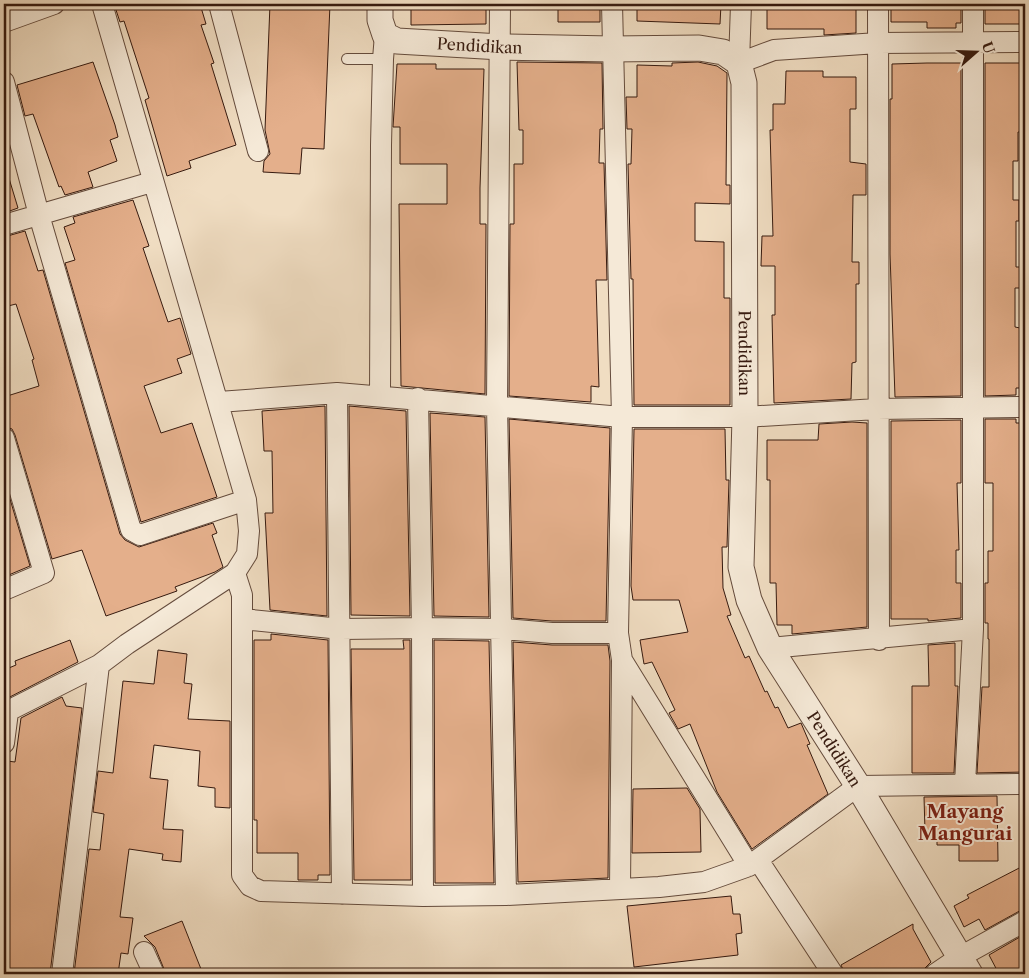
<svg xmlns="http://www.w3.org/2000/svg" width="1029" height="978" font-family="'Libre Caslon Text',serif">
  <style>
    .building { fill: #e4af8b; stroke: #361a0f }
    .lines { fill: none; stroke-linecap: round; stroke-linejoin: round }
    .service-casing { stroke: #644b3c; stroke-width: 12 }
    .minor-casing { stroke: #644b3c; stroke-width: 22 }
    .tertiary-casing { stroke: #644b3c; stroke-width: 27 }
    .service { stroke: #f5e9d7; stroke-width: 10 }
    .minor { stroke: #f5e9d7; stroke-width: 20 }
    .tertiary { stroke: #f5e9d7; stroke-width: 25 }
    .labels { text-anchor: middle; stroke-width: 4; stroke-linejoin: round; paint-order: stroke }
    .street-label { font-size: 16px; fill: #361a0f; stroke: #f5e9d7 }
    .quarter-label { font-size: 19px; font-weight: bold; fill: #7a1f14; stroke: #f5e9d7 }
  </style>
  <rect width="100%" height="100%" fill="#f0ddc2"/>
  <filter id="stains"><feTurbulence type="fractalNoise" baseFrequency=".004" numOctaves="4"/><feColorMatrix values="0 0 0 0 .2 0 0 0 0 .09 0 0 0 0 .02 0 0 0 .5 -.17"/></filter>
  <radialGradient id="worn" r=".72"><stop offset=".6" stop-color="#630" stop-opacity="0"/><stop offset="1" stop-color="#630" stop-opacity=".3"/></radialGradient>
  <path class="building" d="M114 4H200L206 24 201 25 214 63 211 64 236 145 189 161 191 168 167 176 145 100 149 98 124 21 120 22Z
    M270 4H330L324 149 302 148 300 174 263 172 264 161 270 154 265 130Z
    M411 4H486V24L411 25Z
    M558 4H600V22H558Z
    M637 4H721L720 24 637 21Z
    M767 4 856 5V33L824 35V29H767Z
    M891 4H961V23H956V28H927V22H891Z
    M985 4H1025V24H985Z
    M93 62 115 125 118 137 110 140 117 161 88 172 93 187 65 195 61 186 59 187 33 114 25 116 17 85Z
    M517 62 602 63 603 129H600L599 163H604L607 280H596L599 387 591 386V402L509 396 510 224H514V164H523V130H519Z
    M698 62 717 66 727 73 726 185H730V204L695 203V241L724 242V298H730V405H634L633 279H631L628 164H631L632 129H627L626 97H637V65L672 66V63Z
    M927 63H961V396L895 397 890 254V99H892V64Z
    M985 63H1022V132H1018V161H1013V200H1019V221H1016V267H1025V288H1015V327L1020 328V355H1025V388H1016V395L985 396Z
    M397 64H436V69H484L480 188V224H486L485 394 401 386 399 204H447V164H400V127H393Z
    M786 71H823V77H856V109H850V162L866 164V195H853L852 262H859V284H856V362L852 363 851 399 774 403 772 315H775V266H761L762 236H773L770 130H773V104H785Z
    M4 175H8L18 208 4 213Z
    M133 200 149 246 143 248 168 322 180 318 191 354 177 359 182 373 144 386 161 433 192 423 217 497 141 522 65 263 75 260 64 227 75 223 73 217Z
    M25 231 38 271 43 270 120 534 125 540 139 547 213 523 217 533 212 535 223 567 215 572 175 587 177 591 106 616 82 550 52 559 15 435 12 429 4 426V397L39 386 32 360 34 359 16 304 4 307V237Z
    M325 406 327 616 270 610 265 513H273L272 451H264L262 411Z
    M349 406 406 411 410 616 351 615Z
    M430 413 485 417 489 617 434 616Z
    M509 419 610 428 606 621H552L513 618Z
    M985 419H1016V423H1025V482H1020V516L1022 553H1025V584H1020V679H1025V772L977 773 982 687H989V639H988V623H985V583H988V551H993V483H985Z
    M961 420V483H957L959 550H956V583H961V618L928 621V619H891V421Z
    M852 422 867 423V627L792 634V625H777L776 583H770V480H767V440H818L819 424Z
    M634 429H725L726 480H729L727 547H722L723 588 731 615 727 616 745 658 749 656 765 692 767 691 775 708 778 707 788 728 801 723 810 744 807 745 828 794 752 849 717 792 690 724 678 729 669 713 675 710 652 662 644 664 640 640 688 632 679 600H633L631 586Z
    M4 479 30 566 4 577Z
    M271 634 328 640 330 875H318V880H298V853H257V820H254V640H271Z
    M70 640 78 662 4 700V670L16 665 15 661Z
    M403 640H410L411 880H354L351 649H404Z
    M434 640 489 641 494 883H435Z
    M513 642 552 645H608L610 661 608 878 518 882Z
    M955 643V686H958L954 773H912V686H929L928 645Z
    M158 650 187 654 184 683 192 684 188 719 230 721V808L215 807V788L198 786 200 751 154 745 150 778 168 780 163 829 183 830 181 862 162 860 163 854 129 849 120 917 133 918 128 954 121 953 118 974H74L89 849 100 850 104 814 93 812 98 771 113 773 123 681 154 684Z
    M62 697 66 706 82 708 50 974H4V786L7 761 15 762 21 718Z
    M687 788 700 809 701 852 632 853 633 789Z
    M997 796 998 861H959V845H937V831H925L924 797Z
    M1025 865V908L985 930 979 919 964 927 954 906 969 898 967 895Z
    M731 896 733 914H740L742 933 736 934 738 955 634 967 627 906Z
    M182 921 197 959 203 974H166L155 947 144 936Z
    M913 924V929L931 962 925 968 923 974H845L841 965Z
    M1025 934V974H999L989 955Z"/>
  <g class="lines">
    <defs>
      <path id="service" d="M347 59H383"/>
      <path id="minor" d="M219 4 258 151
        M500 4 497 405 506 895
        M612 4 622 417 618 633 622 660 620 889
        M741 4 739 63 774 50 878 43 1025 42
        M878 4 879 640
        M4 22 54 4
        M4 82 39 215 131 530 140 535 246 500
        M4 225 152 182
        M337 393 342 894
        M380 396 381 145 383 59 385 35
        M418 398 422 628 423 896
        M219 402 337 393 622 417H745L877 409 1025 407
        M4 438 44 573 4 590
        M235 573 242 595V875L250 886 261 891 423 896 506 895 659 887 704 882 749 866 858 786 1025 784
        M242 619 341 629 422 628 503 629 552 633H618
        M770 648 973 629
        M622 660 749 866
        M4 713 99 665 127 644 235 573 247 554 249 531 246 500 102 4
        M4 743 8 712
        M965 784 973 629V4
        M758 860 833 974
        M144 952 154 974
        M62 974 99 665
        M935 974 960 957 1025 921"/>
      <g id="tertiary">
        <path id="s1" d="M380 4V20L385 35 397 41 501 47 612 49 699 48 723 52 739 63 744 83 745 417 741 567 749 600 770 648 858 786 970 974"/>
      </g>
    </defs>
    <use href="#service" class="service-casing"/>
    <use href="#minor" class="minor-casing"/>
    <use href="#tertiary" class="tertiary-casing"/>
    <use href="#service" class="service"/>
    <use href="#minor" class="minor"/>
    <use href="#tertiary" class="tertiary"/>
  </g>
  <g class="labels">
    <g class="street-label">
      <text dy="6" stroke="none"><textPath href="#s1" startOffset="128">Pendidikan</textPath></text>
      <text dy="6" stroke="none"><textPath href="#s1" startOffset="682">Pendidikan</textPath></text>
      <text dy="6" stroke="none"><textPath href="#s1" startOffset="1102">Pendidikan</textPath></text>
    </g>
    <g class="quarter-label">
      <text x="965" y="818">Mayang<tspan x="965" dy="22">Mangurai</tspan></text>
    </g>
  </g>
  <rect width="1029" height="978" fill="none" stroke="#f0ddc2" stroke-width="20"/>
  <rect x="5" y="5" width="1019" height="968" fill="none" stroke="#361a0f" stroke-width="2.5"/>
  <rect x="10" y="10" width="1009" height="958" fill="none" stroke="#361a0f"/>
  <g transform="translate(976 52) rotate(70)" stroke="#f5e9d7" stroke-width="4" paint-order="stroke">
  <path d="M0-4L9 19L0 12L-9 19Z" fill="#361a0f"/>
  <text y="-8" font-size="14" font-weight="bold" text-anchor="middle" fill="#361a0f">U</text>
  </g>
  <rect width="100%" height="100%" filter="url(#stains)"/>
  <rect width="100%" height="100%" fill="url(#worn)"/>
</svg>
